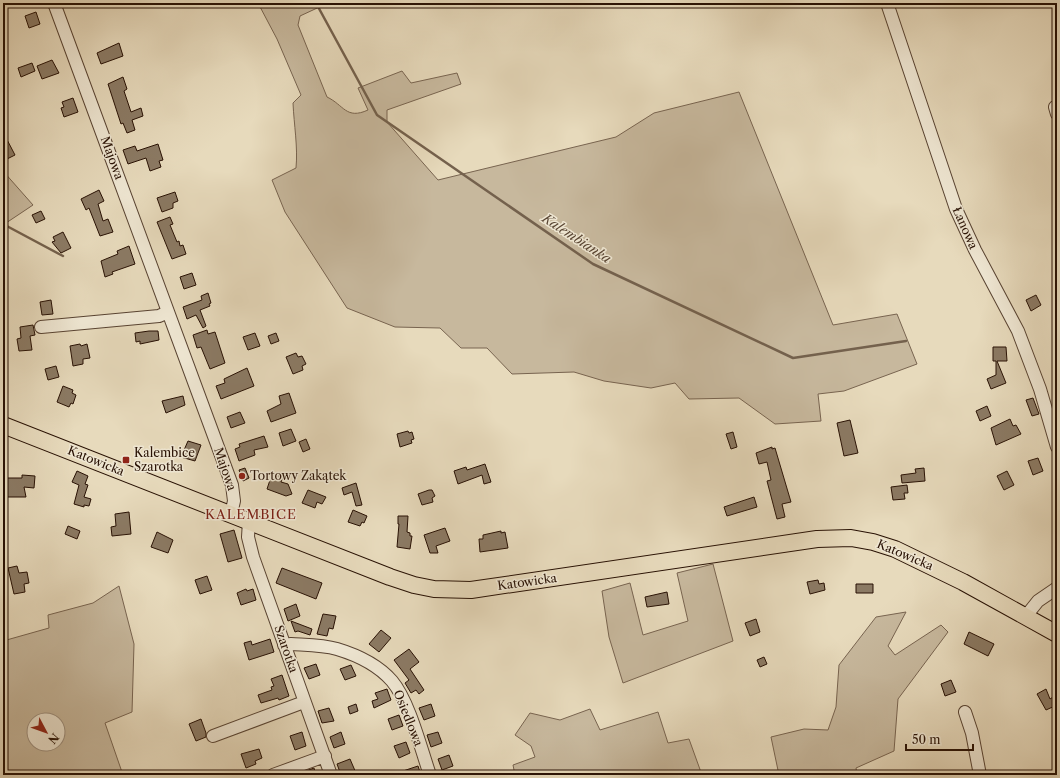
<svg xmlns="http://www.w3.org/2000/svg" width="1060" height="778" font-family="'Libre Caslon Text',serif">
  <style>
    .green { fill: #c7b89d; stroke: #786450; fill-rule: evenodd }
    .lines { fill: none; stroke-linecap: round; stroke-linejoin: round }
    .stream { stroke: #74614d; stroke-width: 2.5 }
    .building { fill: #8b7a64; stroke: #281104 }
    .minor-casing { stroke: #584332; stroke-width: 14 }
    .major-casing { stroke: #281104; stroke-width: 18 }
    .minor { stroke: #efe7d3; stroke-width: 12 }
    .major { stroke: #e7dabc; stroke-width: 16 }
    .poi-dot { fill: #8f2418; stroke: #efe7d3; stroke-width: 1.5 }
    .labels { text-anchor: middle; stroke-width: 3; stroke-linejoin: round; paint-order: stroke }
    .street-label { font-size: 12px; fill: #281104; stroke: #efe7d3 }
    .poi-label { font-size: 12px; fill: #281104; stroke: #efe7d3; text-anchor: start }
    .water-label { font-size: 13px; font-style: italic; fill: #5a4634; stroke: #efe7d3 }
    .neighbourhood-label { font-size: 13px; letter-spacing: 1px; fill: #7a1f14; stroke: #efe7d3 }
  </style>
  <rect width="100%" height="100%" fill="#e7dabc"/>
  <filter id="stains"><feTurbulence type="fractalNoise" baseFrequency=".005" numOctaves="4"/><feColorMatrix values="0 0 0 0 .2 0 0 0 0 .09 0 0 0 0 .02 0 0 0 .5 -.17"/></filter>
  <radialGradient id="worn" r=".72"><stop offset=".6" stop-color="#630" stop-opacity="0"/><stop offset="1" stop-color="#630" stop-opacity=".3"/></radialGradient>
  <path class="green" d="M258 3H328L300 16 298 25 327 97C344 105 346 120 368 110L358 88 402 71 411 83 457 73 461 84 387 110V122L438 180 616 137 654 113 739 92 833 325 897 314 917 364 844 391 818 394 821 421 775 424 739 398 689 399 675 383 651 388 604 381 574 372 512 374 487 348H461L440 328 395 327 347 308 285 212 272 180 296 168C298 147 294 125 293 103L301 95 277 39Z
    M3 171 33 205 3 225Z
    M713 564 733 641 623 683 609 637 602 591 630 583 643 635 688 621 677 573Z
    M119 586 134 644 132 712 105 723 123 775H3V641L49 628 48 615 93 603ZM34 720H58V744H34Z
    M906 612 888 646 895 655 941 625 948 632 898 699 894 751 856 768 857 775H779L771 737 804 729 828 730 836 707 839 665 876 617Z
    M590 709 600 730 658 712 668 743 689 739 702 775H515L513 765 535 757 531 746 515 735 530 713 560 720Z"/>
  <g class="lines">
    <path class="stream" d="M316 3 377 115 593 264 793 358 906 341
      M3 224 63 256"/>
  </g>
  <path class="building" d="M36 12 40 24 29 28 25 16Z
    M119 43 123 56 101 64 97 53Z
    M52 60 59 73 42 79 37 66Z
    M32 63 35 71 21 77 18 68Z
    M123 77 127 89 124 91 131 112 141 108 143 116 132 120 135 130 127 133 123 123 121 124 108 84Z
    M73 98 78 112 64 117 61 108 64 107 62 102Z
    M3 132 15 155 7 159 3 151Z
    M158 144 163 160 159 161 161 167 150 171 146 158 128 164 123 150 135 146 137 151Z
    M99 190 104 201 98 204 103 221 108 219 113 232 100 236 89 208 86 210 81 199Z
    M175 192 178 201 173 203V208L162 212 157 198Z
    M41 211 45 219 36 223 32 215Z
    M170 217 173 224 170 225 177 242 179 241 180 246 183 245 186 254 172 259 157 222Z
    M63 232 71 248 61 253 52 242 55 241 53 237Z
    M129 246 135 264 112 272 113 274 105 277 101 261 118 254 117 251Z
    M192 273 196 285 184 289 180 277Z
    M208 293 211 303 209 304 210 306 200 310 206 326 203 328 196 315 187 319 183 307 202 300 201 296Z
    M1036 295 1041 305 1031 311 1026 300Z
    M51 300 53 314 42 315 40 302Z
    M33 325 35 335 30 336 32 350 19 351 17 339 21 338 20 327Z
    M207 330 208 334 215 332 225 363 210 369 201 347 197 348 193 335Z
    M149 331H158L159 340 140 344V341L136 342 135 333Z
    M255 333 260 346 248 350 243 337Z
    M276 333 279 341 271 344 268 336Z
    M80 344 81 346 87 344 90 358 83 359V364L73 366 70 346Z
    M993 347H1006L1007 361H997L1006 383 991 389 987 379 996 375V361H993Z
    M296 353 298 357 302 356 306 364 302 366 303 370 293 374 286 357Z
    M56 366 59 377 48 380 45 369Z
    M247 368 254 386 221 399 216 386 225 383 224 379Z
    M63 386 73 390 72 393 76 395 73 404 71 403 69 407 57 402Z
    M289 393 296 413 271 422 267 411 281 404 279 396Z
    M183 396 185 405 166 413 162 401Z
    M1033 398 1039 414 1032 416 1026 400Z
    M987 406 991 416 980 421 976 411Z
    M240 412 245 423 231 428 227 417Z
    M1010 419 1013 426 1016 425 1021 434 996 445 991 428Z
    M850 420 858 453 844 456 837 423Z
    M291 429 296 441 283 446 279 433Z
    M408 431 409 433 412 432 414 439 411 440 412 443 400 447 397 434Z
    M733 432 737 447 731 449 726 434Z
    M264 436 268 447 254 450 255 455 239 461 235 449 240 447 239 444Z
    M306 439 310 449 303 452 299 442Z
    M188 441 201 445 195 461 181 457Z
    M772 447V449L775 448 791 502 782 504 785 517 777 519 767 481 771 480 767 462 759 464 756 453Z
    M1038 458 1043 471 1033 475 1028 461Z
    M485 464 491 482 484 484 482 475 458 484 454 471 466 467 467 470Z
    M245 468 249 478 243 481 239 470Z
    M924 468 925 481 902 483 901 475 916 473 915 469Z
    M77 471 88 476 85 484 88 485 84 497 91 499 89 506 84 505V507L74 504 79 485 72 482Z
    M1007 471 1014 485 1004 490 997 476Z
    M272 474 283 477 281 482 288 484 292 494 286 496 267 489Z
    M22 475 35 476 34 488 24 487 26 497H4L3 478H22Z
    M356 483 362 505 356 506 352 492 344 495 342 488Z
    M907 485 908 493H904L905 499 893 500 891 487Z
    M308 490 326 497 322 504 317 502 315 508 302 503Z
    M429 490H432L435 496 432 498 433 502 422 505 418 494Z
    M754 497 757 507 727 516 724 507Z
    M353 510 367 516 364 523 362 522 360 526 348 522Z
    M129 512 131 534 112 536 111 527 116 526 115 514Z
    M398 516H408L407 532 410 533V536H412L410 549 397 547 399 524H398Z
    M68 526 80 531 77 539 65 534Z
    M445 528 450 541 436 546 438 553H430L424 535Z
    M234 530 242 558 228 562 220 534Z
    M501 531V533L505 532 508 548 480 552 479 539H483V535Z
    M157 532 173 540 168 553 151 547Z
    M17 566 19 573 27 572 29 583 24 584 25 592 14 594 8 568Z
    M282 568 322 583 316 599 276 583Z
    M207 576 212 590 200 594 195 580Z
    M818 580 819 584 824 583 825 590 810 594 807 582Z
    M856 584H873V593H856Z
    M246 589 247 591 253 589 256 600 241 605 237 593Z
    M667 592 669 604 647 607 645 597Z
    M296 604 300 616 288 621 284 609Z
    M323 614 336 616 333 629 329 628 327 636 317 634Z
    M756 619 760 632 750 636 745 623Z
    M291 621 312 629 310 635 298 631 295 632Z
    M381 630 391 638 379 652 369 644Z
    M969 632 994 644 988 656 964 644Z
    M270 639 274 652 249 660 244 643 251 641 252 645Z
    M409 649 419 662 410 669 424 690 419 694 416 690 411 693 405 683 409 680 394 660Z
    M764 657 767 664 760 667 757 660Z
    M316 664 320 675 309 679 304 668Z
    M351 665 356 676 345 680 340 669Z
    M282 675 289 696 279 700 278 698 261 703 258 695 272 690 271 687 274 686 271 679Z
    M951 680 956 692 945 696 941 684Z
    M387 689 391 700 374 708 372 701 378 699 375 693Z
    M1046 689 1050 699 1053 697 1057 705 1046 710 1037 694Z
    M356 704 358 711 350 714 348 707Z
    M431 704 435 716 424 720 419 708Z
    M329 708 334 721 322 723 318 711Z
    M399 715 403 726 392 730 388 719Z
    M201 719 206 733V737L196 741 189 724Z
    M302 732 306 746 295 750 290 736Z
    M341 732 345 744 334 748 330 737Z
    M438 732 442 743 431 747 427 735Z
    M406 742 410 753 399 758 394 746Z
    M259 749 262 758 255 761 256 764 246 768 241 754Z
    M449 755 453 766 442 770 438 759Z
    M350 759 356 773 341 775 337 764Z
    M418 766 421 775H394V774Z
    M314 768 316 775H295Z"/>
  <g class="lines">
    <defs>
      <path id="minor" d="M54 3 232 485 234 501 231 514
        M887 3 956 209 975 250 1018 331 1040 389 1057 447
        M1055 107 1057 114
        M41 327 159 316 168 312
        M249 521 248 537 253 557 331 775
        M1026 616 1038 601 1057 588
        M284 645 291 644C306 645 323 645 337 649 357 655 378 665 392 681 409 701 421 749 430 775
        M965 712 972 733 980 775
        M213 736 304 702
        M273 775 325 756"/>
      <path id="major" d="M3 425 390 577 414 585 434 589 471 590 817 539 851 538 873 542 895 549 963 582 1057 634"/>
    </defs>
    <use href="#minor" class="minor-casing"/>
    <use href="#major" class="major-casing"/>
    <use href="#minor" class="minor"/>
    <use href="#major" class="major"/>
  </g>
  <g class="poi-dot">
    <rect x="122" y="456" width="8" height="8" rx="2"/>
    <circle cx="242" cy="476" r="4"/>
  </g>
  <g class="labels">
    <g class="street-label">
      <text transform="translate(112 158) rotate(70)" y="4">Majowa</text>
      <text transform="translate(965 228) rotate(66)" y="4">Łanowa</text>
      <text transform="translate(96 461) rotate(22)" y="4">Katowicka</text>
      <text transform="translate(225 469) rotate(71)" y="4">Majowa</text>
      <text transform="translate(905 555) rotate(23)" y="4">Katowicka</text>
      <text transform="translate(527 582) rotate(-8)" y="4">Katowicka</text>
      <text transform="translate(286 649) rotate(71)" y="4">Szarotka</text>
      <text transform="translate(408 718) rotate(68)" y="4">Osiedlowa</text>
    </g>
    <g class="poi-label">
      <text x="134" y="457">Kalembice<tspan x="134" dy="14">Szarotka</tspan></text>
      <text x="250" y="480">Tortowy Zakątek</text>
    </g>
    <g class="water-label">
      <text transform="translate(577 238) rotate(33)" y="5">Kalembianka</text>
    </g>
    <g class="neighbourhood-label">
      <text x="251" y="519">KALEMBICE</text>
    </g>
  </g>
  <rect width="1060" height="778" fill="none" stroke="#e7dabc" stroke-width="16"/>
  <rect x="4" y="4" width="1052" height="770" fill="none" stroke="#281104" stroke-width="2"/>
  <rect x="8" y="8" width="1044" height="762" fill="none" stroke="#281104"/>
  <g transform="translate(46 732) rotate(131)"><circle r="19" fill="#efe7d3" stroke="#9f9180"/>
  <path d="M0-3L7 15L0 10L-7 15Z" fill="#8f2418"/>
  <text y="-6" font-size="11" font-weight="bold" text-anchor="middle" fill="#281104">N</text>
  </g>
  <path d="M906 744v6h67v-6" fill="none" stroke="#281104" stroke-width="2"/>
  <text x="912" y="744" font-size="12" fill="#281104" stroke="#efe7d3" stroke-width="3" paint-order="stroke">50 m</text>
  <rect width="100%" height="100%" filter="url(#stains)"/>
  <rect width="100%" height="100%" fill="url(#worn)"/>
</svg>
